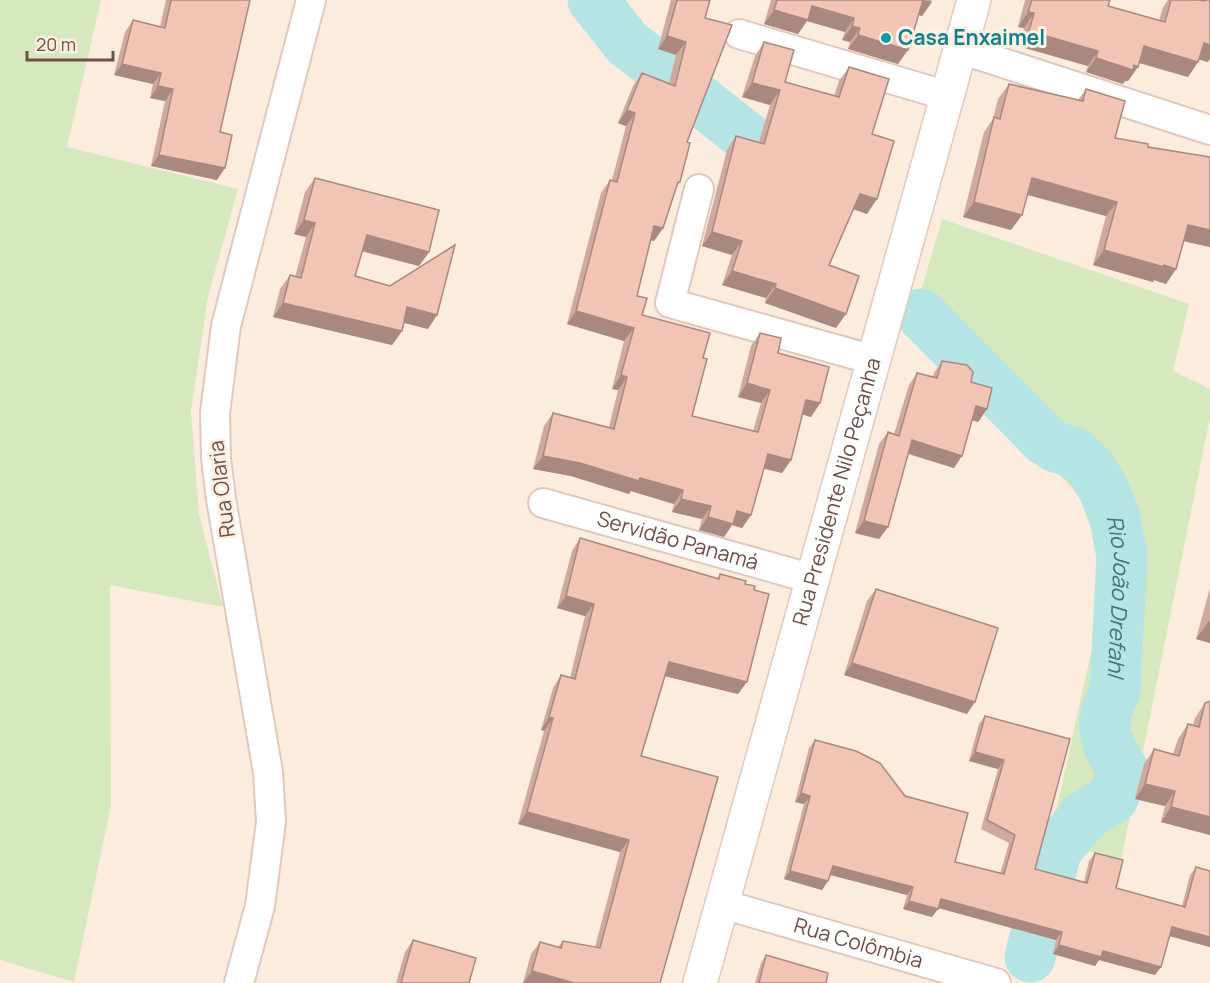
<svg xmlns="http://www.w3.org/2000/svg" width="1210" height="983" font-family="Manrope,sans-serif">
  <style>
    .green { fill: #d6e8be }
    .lines { fill: none; stroke-linecap: round; stroke-linejoin: round }
    .river { stroke: #b4e4e4; stroke-width: 51 }
    .minor-casing { stroke: #e1c8be; stroke-width: 32 }
    .tertiary-casing { stroke: #e1c8be; stroke-width: 36 }
    .minor { stroke: #fff; stroke-width: 28 }
    .tertiary { stroke: #fff; stroke-width: 33 }
    .wall { fill: #cfa99d }
    .shaded-wall { fill: #a9897f }
    .building { fill: #f1c4b6; stroke: #a9897f; stroke-width: 1.5 }
    .culture-dot { fill: #0f9aa8; stroke: #fff0e4; stroke-width: 2 }
    .labels { text-anchor: middle; stroke-width: 6; stroke-linejoin: round; paint-order: stroke }
    .culture-label { font-size: 21px; font-weight: bold; fill: #0d838f; stroke: #fff0e4; text-anchor: start }
    .street-label { font-size: 21px; fill: #714f47; stroke: #fff0e4 }
    .water-label { font-size: 22px; font-style: italic; fill: #3c7677; stroke: #fff0e4 }
  </style>
  <rect width="100%" height="100%" fill="#fcecde"/>
  <path class="green" d="M0 0H101L67 147 238 189 208 297 191 411 199 514 223 607 110 585 111 805 74 982 0 960Z
    M942 219 1189 304 1173 371 1210 389V417L1121 861 1050 839 1109 571C1110 548 1108 529 1094 510L911 326Z"/>
  <g class="lines">
    <g class="river">
      <path d="M593 0 627 43 767 153 800 191"/>
      <path id="s1" d="M921 314 1045 440 1056 447 1073 452 1090 467 1104 490 1115 519 1122 556 1115 691C1097 725 1104 741 1124 771L1113 798 1084 816 1056 851 1030 957"/>
    </g>
    <defs>
      <g id="minor">
        <path d="M739 34 948 96"/>
        <path d="M960 49 1210 130"/>
        <path d="M699 189 670 303 874 360"/>
        <path id="s2" d="M543 503 813 579"/>
        <path id="s3" d="M722 904 996 983"/>
        <path d="M239 983 260 906 271 822 268 772 221 499 216 458 215 413 226 326 311 0"/>
      </g>
      <g id="tertiary">
        <path id="s4" d="M700 983 974 0"/>
      </g>
    </defs>
    <use href="#minor" class="minor-casing"/>
    <use href="#tertiary" class="tertiary-casing"/>
    <use href="#minor" class="minor"/>
    <use href="#tertiary" class="tertiary"/>
  </g>
  <path class="wall" d="M166 0H250L220 132 217 180 151 166 165 101 150 98 153 84 114 75 125 32 133 20 160 27Z
    M671 0H710L705 18 680 182 676 188 663 228 654 241 651 240 637 296 642 315 703 358 692 416 753 431 761 403 738 397 751 346 760 333 778 353 820 403 811 417 802 414 791 460 782 473 764 469 751 515 742 528 732 525 724 537 699 530 702 519 672 512 674 504 631 491 629 494 571 476 533 469 544 426 553 413 609 427 618 390 612 389 624 341 567 324 601 193 610 180H612L626 126 618 123 633 86 642 73 669 83 676 55 658 49Z
    M771 0H932L922 16 919 15 898 64 848 49 850 42 842 40 845 32 807 21 798 34 764 24Z
    M1025 0H1110L1108 6 1159 21 1163 7 1168 0H1210V58L1208 62 1199 59 1188 77 1139 63 1128 81H1125L1123 84 1086 72 1088 66 1018 46 1024 28 1018 27Z
    M764 42 785 82 834 96 839 81 849 67 872 134 867 214 853 209 829 265 836 328 765 303 766 298 722 285 732 255 702 246 727 150 736 136 759 142 770 105 742 97 755 56Z
    M1009 84 1078 100 1086 89 1115 138 1148 147 1210 157V247L1184 241 1176 269 1166 284 1154 280 1153 282 1093 265 1106 216 1027 195 1011 230 963 217 984 132 993 119 998 99Z
    M315 178 429 252 419 266 362 251 355 276 428 329 404 323 402 331 392 345 273 317 280 289 290 275 295 277 306 237 294 234 305 192Z
    M942 361 971 382 987 409 978 422 972 420 954 468 908 454 888 527 879 539 855 533 879 444 888 432 894 434 909 385 917 373 933 377 934 373Z
    M580 538 717 579 720 574 745 584 738 694 665 676 641 756 660 983H523L531 954 540 942 558 947 563 941 595 947 620 852 518 824 544 731 541 730 553 688 561 675 570 678 585 616 557 608 572 551Z
    M1210 588V643L1196 639Z
    M876 589 967 714 844 675 867 601Z
    M1210 701V835L1161 822 1165 806 1135 799 1144 764 1154 749 1173 754 1178 739 1188 724 1193 725 1195 718 1205 703Z
    M985 716 1070 739 1035 869 1084 882 1089 861 1095 853 1116 888 1182 906 1190 875 1196 867 1210 947 1169 936 1155 975 1099 960 1095 966 1053 954 1056 940 938 908 932 917 903 909 907 895 830 875 822 890 784 879 804 804 795 802 809 748 815 740 905 796 955 862 1000 874 1009 843 981 829 998 769 969 761 979 724Z
    M413 940 469 983H396L405 952Z
    M766 955 826 983H755L761 963Z"/>
  <path class="shaded-wall" d="M923 0 932 2 922 16 914 13Z
    M812 6 854 18 845 32 807 21 798 34 764 24 774 10Z
    M1028 12 1034 13 1024 28 1018 27Z
    M852 26 860 28 850 42 842 40Z
    M1029 31 1098 51 1088 66 1018 46Z
    M858 35 908 50 898 64 848 49Z
    M667 36 686 42 676 55 658 49Z
    M1204 43 1210 45V58L1208 62 1193 58Z
    M1144 46 1198 62 1188 77 1133 61Z
    M1096 58 1138 67 1128 81H1125L1123 84 1086 72Z
    M122 64 161 73 153 84 114 75Z
    M752 83 780 90 770 105 742 97Z
    M158 86 173 89 165 101 150 98Z
    M627 110 635 113 626 126 618 123Z
    M159 155 225 168 217 180 151 166Z
    M1032 178 1117 202 1106 216 1021 193Z
    M860 194 877 199 867 214 850 208Z
    M974 202 1022 215 1011 230 963 217Z
    M304 220 315 223 306 237 294 234Z
    M1188 225 1210 230V247L1178 240Z
    M654 226 663 228 654 241 645 239Z
    M712 232 742 241 732 255 702 246Z
    M367 235 429 252 419 266 357 250Z
    M1104 250 1164 265 1176 269 1166 284 1154 280 1153 282 1093 265Z
    M732 271 776 284 766 298 722 285Z
    M775 288 846 314 836 328 765 303Z
    M283 303 402 331 392 345 273 317Z
    M407 307 437 315 428 329 397 321Z
    M576 311 634 328 624 341 567 324Z
    M621 375 627 377 618 390 612 389Z
    M747 383 770 390 761 403 738 397Z
    M806 400 820 403 811 417 797 413Z
    M976 406 987 409 978 422 967 419Z
    M912 440 962 456 954 468 903 452Z
    M768 454 791 460 782 473 759 467Z
    M543 456 580 463 640 478 683 490 674 504 631 491 629 494 571 476 533 469Z
    M681 499 711 506 702 519 672 512Z
    M737 511 751 515 742 528 732 525 724 537 699 530 708 517Z
    M864 521 888 527 879 539 855 533Z
    M566 596 594 604 585 616 557 608Z
    M1209 621 1210 622V643L1196 639Z
    M669 662 747 682 738 694 660 675Z
    M852 663 975 702 967 714 844 675Z
    M549 717 553 718 544 731 541 730Z
    M975 752 1004 760 998 769 969 761Z
    M1145 784 1175 791 1165 806 1135 799Z
    M801 793 810 796 804 804 795 802Z
    M1171 807 1210 817V835L1161 822Z
    M527 812 629 840 620 852 518 824Z
    M833 866 913 887 907 895 827 874Z
    M790 871 828 881 822 890 784 879Z
    M941 899 1062 932 1056 940 935 907Z
    M909 901 938 909 932 917 903 909Z
    M1172 927 1210 937V947L1166 935Z
    M1059 945 1103 951 1161 967 1155 975 1099 960 1095 966 1053 954Z
    M532 971 574 983H523Z"/>
  <path class="building" d="M171 0H250L220 132 232 135 225 168 159 155 173 89 158 86 161 73 122 64 133 20 165 28Z
    M677 0H710L705 18 732 25 687 142 690 143 680 182H678L663 228 654 226 637 296 647 298 642 315 710 333 703 358 707 359 692 416 758 432 770 390 747 383 760 333 781 338 778 353 829 367 820 403 806 400 791 460 768 454 751 515 737 511 733 524 708 517 711 506 681 499 683 490 640 478 639 481 580 463 543 456 553 413 614 429 627 377 621 375 634 328 576 311 610 180 617 182 635 113 627 110 642 73 675 86 686 42 667 36Z
    M777 0H923L908 50 858 35 860 28 852 26 854 18 812 6 808 20 774 10Z
    M1032 0H1110L1108 6 1165 22 1171 0H1199L1204 1V0H1210V45L1204 43 1198 62 1144 46 1138 67 1134 65 1133 70 1096 58 1098 51 1029 31 1034 13 1028 12Z
    M764 42 794 50 785 82 839 97 849 67 889 79 872 134 894 141 877 199 860 194 829 265 859 276 846 314 775 288 776 284 732 271 742 241 712 232 736 136 764 144 780 90 752 83Z
    M1009 84 1083 101 1086 89 1125 101 1115 138 1148 144V147L1210 157V230L1188 225 1176 269 1164 265V267L1104 250 1117 202 1032 178 1022 215 974 202 994 117 1000 119Z
    M315 178 439 210 429 252 367 235 355 276 390 286 455 245 437 315 407 307 402 331 283 303 290 275 301 278 315 223 304 220Z
    M942 361 967 365 973 372 971 382 992 388 987 409 976 406 962 456 912 440 888 527 864 521 888 432 899 436 917 373 937 378Z
    M580 538 719 579 720 574 746 581 745 584 755 586 754 590 769 594 747 682 669 662 641 756 718 777 660 983H574L532 971 540 942 561 948 563 941 600 948 629 840 527 812 553 718 549 717 561 675 575 679 594 604 566 596Z
    M876 589 998 628 975 702 852 663Z
    M1210 701V817L1171 807 1175 791 1145 784 1154 749 1179 756 1188 724 1199 727 1205 703Z
    M985 716 1070 739 1035 869 1087 883 1095 853 1123 860 1116 888 1185 907 1196 867 1210 871V937L1172 927 1161 967 1103 951 1101 957 1059 945 1062 932 941 899 938 909 909 901 913 887 833 866 828 881 790 871 810 796 801 793 815 740 856 751 880 763 905 796 968 813 955 862 1004 874 1015 835 987 820 1004 760 975 752Z
    M413 940 476 958 469 983H401Z
    M766 955 828 973 826 983H759Z"/>
  <circle class="culture-dot" cx="886" cy="38" r="6"/>
  <g class="labels">
    <g class="culture-label">
      <text x="898" y="45">Casa Enxaimel</text>
    </g>
    <g class="street-label">
      <text transform="translate(222 489) rotate(-97)" y="7">Rua Olaria</text>
      <text dy="7" stroke="none"><textPath href="#s4" startOffset="510">Rua Presidente Nilo Peçanha</textPath></text>
      <text dy="7" stroke="none"><textPath href="#s2" startOffset="140">Servidão Panamá</textPath></text>
      <text dy="7" stroke="none"><textPath href="#s3" startOffset="142">Rua Colômbia</textPath></text>
    </g>
    <g class="water-label">
      <text dy="8" stroke="none"><textPath href="#s1" startOffset="366">Rio João Drefahl</textPath></text>
    </g>
  </g>
  <path d="M27 51v9h86v-9" fill="none" stroke="#714f47" stroke-width="3"/>
  <text x="36" y="51" font-size="18" fill="#714f47" stroke="#fff0e4" stroke-width="4.5" paint-order="stroke">20 m</text>
</svg>
